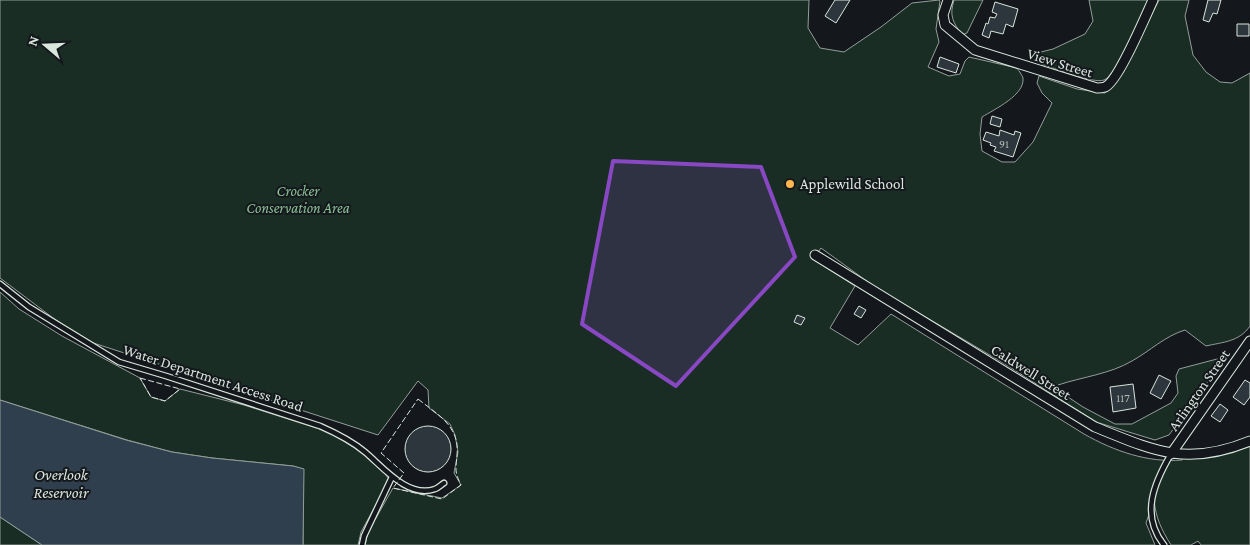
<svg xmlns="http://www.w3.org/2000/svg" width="1250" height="545" font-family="'Crimson Pro',serif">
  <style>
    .green { fill: #1a2d24; stroke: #939e99 }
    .water { fill: #2f3f4d; stroke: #939e99 }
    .building { fill: #2c363c; stroke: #d8e6dc }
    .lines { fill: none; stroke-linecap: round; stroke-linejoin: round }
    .service-casing { stroke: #d8e6dc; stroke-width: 7 }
    .minor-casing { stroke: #d8e6dc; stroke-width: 11 }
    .service { stroke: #14181c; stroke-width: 4.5 }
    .minor { stroke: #14181c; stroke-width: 9 }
    .fence { stroke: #d8e6dc; stroke-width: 1; stroke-dasharray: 6 2.5; stroke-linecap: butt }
    .marked { fill: #8948c3; fill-opacity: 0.2; stroke: #8948c3; stroke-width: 4; stroke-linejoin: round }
    .poi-dot { fill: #ffb74d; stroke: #14181c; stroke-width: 2 }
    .labels { text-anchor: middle; stroke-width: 4; stroke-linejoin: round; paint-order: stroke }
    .number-label { font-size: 12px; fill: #adbab4 }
    .street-label { font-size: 15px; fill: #d8e6dc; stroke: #14181c }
    .poi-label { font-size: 15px; fill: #d8e6dc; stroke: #14181c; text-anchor: start }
    .park-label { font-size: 15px; font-style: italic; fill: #8ac095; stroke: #14181c }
    .water-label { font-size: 16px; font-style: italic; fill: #d8e6dc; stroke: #14181c }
  </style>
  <rect width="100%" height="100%" fill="#14181c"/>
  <path class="green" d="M0 0H809L808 28 820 48 844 52 881 27 912 3 939 0 940 1 936 29 939 42 928 67 949 76 960 74 965 61 969 57 1017 68C1019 71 1022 75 1023 78 1025 95 995 109 982 117L980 134 982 151 1002 162H1015L1033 142 1052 103 1042 93 1037 83 1039 76 1077 89 1105 93 1123 73 1159 0H1189L1185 16 1193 55 1206 72 1220 82 1232 83 1250 73V326C1239 342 1223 342 1206 346L1185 330C1165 336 1150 351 1132 361 1110 374 1082 377 1058 385L1059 391 1083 407 1115 424H1132L1171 403 1178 393 1176 376 1179 369 1217 359 1221 361 1220 365 1169 435 1155 440 1096 422 1005 364 875 287 821 248 813 259 855 286 830 328 858 345 891 314 1084 434C1114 451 1148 463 1182 460L1183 455 1250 441V545H1201L1198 541 1191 545H1171C1161 529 1156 518 1154 500L1146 523 1155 545H365L368 532 393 488 442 498 461 485 454 473 458 452 455 435 450 424 429 408 428 390 418 381 378 435 81 339 0 278Z
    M954 0H983L967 33 962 35C953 22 949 16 954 0Z
    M1089 0H1149C1142 13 1115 77 1104 80 1093 84 1054 68 1041 64L1034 60 1033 54 1053 49 1085 34 1093 21Z
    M0 292 19 309 62 336 140 378 151 397 165 401 180 389 244 405 329 432 363 453 382 470 389 479 388 483 361 532 358 545H303V469L293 466 212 458 172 452 127 440 0 400Z
    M0 517 42 545H0Z"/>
  <path class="water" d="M0 400 126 440 172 452 212 458 293 466 304 469 303 545H42L0 517Z"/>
  <path class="building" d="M835 0H850L836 23 825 16Z
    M1208 0H1221L1217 14 1213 13 1209 22 1203 20Z
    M995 2 1018 9 1013 27 1006 24 1003 34 991 31 989 38 982 35 986 23 988 24 990 17 995 18 997 14 992 12Z
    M1237 24H1249V36H1237Z
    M940 57 959 64 956 73 937 67Z
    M992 116 1002 119 1000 127 990 124Z
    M1000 130 1014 135 1015 131 1021 133 1013 157 994 151 996 147 990 145 991 143 983 140 986 132 999 136Z
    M859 306 866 310 861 318 854 314Z
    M797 315 805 318 801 325 794 322Z
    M1159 375 1171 381 1161 399 1150 393Z
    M1245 380 1250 383V397L1244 405 1233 397Z
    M1133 384 1136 408 1113 412 1110 387Z
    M1220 404 1228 410 1220 422 1211 416Z
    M405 449a23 23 0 1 1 46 0a23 23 0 1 1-46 0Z"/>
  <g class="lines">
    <defs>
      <path id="service" d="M0 284 29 307 119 362 166 376 320 426C336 433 352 441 365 452 382 466 408 499 435 489 438 488 441 485 444 483
        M362 545 364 536 392 477
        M1164 545C1140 515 1154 483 1171 454"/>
      <path id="minor" d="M948 0 943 15 945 25 975 50 1097 88C1099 88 1102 88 1105 87 1118 82 1146 15 1153 0
        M815 255 1095 427C1154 451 1187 467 1250 441
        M1171 454 1250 341"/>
    </defs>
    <use href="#service" class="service-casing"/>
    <use href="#minor" class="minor-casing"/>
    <use href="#service" class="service"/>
    <use href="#minor" class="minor"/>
    <path class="fence" d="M140 378 180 389 165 401 151 397Z
      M418 399C438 415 460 426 457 455 456 469 454 471 461 485L442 499 393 488 404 473 381 453Z"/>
  </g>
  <path class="marked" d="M613 161 761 167 795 257 676 386 582 324Z"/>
  <circle class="poi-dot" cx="790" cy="184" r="5"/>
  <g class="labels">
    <g class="number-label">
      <text x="1004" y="148">91</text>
      <text x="1123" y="402">117</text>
    </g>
    <g class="street-label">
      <text transform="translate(1060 63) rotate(17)" y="5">View Street</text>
      <text transform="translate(1031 372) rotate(32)" y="5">Caldwell Street</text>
      <text transform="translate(213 378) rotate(18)" y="5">Water Department Access Road</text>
      <text transform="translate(1199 390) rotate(-55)" y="5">Arlington Street</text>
    </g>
    <g class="poi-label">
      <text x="800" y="189">Applewild School</text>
    </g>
    <g class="park-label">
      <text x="298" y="196">Crocker<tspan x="298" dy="17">Conservation Area</tspan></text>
    </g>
    <g class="water-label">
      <text x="61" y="480">Overlook<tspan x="61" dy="18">Reservoir</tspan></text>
    </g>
  </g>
  <g transform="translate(45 45) rotate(289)" stroke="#14181c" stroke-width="4" paint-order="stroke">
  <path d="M0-4L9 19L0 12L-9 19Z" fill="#d8e6dc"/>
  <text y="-8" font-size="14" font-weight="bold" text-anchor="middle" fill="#d8e6dc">N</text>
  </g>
</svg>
